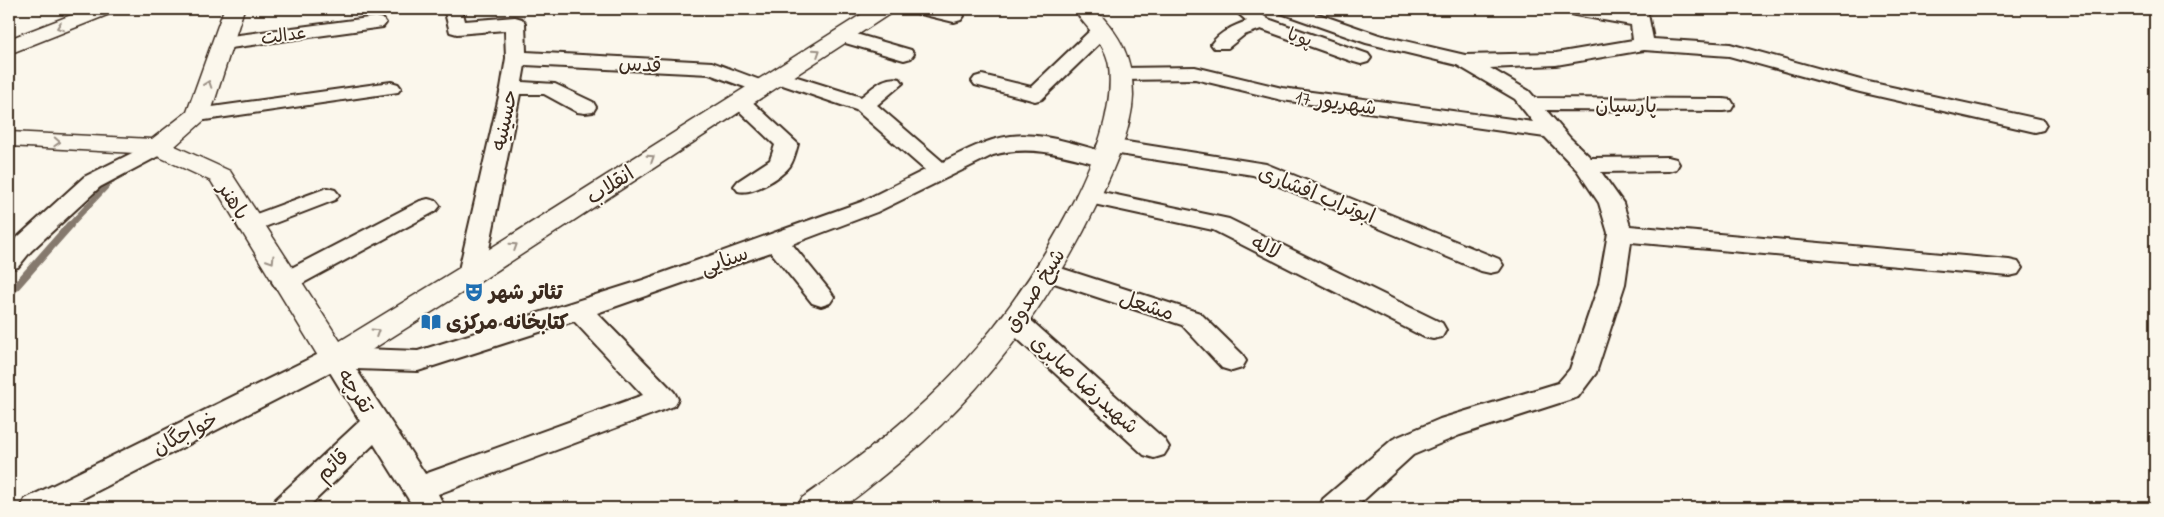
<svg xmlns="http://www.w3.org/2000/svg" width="2164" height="517" font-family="'Indie Flower','Playpen Sans Arabic',sans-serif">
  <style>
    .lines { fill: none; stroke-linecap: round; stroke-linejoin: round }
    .stream-far1 { stroke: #85796d; stroke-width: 5.5 }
    .stream { stroke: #85796d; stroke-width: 8 }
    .minor-casing { stroke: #3b2a1e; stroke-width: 4 }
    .major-casing { stroke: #3b2a1e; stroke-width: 3 }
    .minor { fill: #fbf7ec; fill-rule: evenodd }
    .major { fill: #fbf7ec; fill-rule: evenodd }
    .oneway { stroke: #9b9085 }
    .labels { text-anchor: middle; stroke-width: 4; stroke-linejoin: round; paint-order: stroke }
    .far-street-label { font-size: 18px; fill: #3b2a1e; stroke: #fbf7ec }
    .street-label { font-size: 21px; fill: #3b2a1e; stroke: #fbf7ec }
    .poi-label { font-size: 21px; font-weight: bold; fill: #3b2a1e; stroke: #fbf7ec; text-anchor: start }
  </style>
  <rect width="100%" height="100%" fill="#fbf7ec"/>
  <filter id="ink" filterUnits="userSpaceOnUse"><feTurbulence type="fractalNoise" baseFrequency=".02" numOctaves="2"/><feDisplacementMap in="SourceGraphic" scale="10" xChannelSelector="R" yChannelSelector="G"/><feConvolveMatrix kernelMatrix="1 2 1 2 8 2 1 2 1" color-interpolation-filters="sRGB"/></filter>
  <g filter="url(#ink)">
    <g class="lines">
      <path class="stream-far1" d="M69 226 117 175"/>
      <path class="stream" d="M9 294 70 225"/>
      <defs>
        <path id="minor" d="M444 9H462L465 21 515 17 522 19 525 23 526 52 712 62 768 83 771 87 768 91 761 93 709 74 525 65 522 82 555 84 593 102 596 107 593 112 585 113 577 112 544 94H520L484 274 480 280 471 282 462 280 458 274 501 88 506 58 505 30 457 34 450 32Z
          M914 9H947L961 12 964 16 961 20 954 22 916 13Z
          M1233 9H1254L1268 19 1368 54 1371 58 1368 62 1361 64 1354 62 1261 29 1244 35 1228 48H1214L1211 44C1220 32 1233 26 1247 21Z
          M1279 9H1304L1379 35 1465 55 1556 53 1633 40 1631 25 1575 15 1568 13 1566 9H1604L1629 13V9H1647L1653 39 1730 44 1864 81 2043 120 2046 125 2043 130 2035 132 1860 92 1729 56 1644 50 1556 65 1490 68 1529 91 1535 98 1723 99 1731 100 1734 105 1731 110 1723 111 1546 110 1570 138 1591 158 1668 157 1676 159 1679 164 1676 169 1668 171 1601 172 1623 203 1630 226 2009 260 2018 262 2022 268 2018 274 2009 276 1631 242 1625 284 1596 373 1578 397 1460 435 1413 455 1355 508H1319L1323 499 1393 439 1440 419 1558 383 1570 369 1599 284 1608 233 1599 203 1577 170 1545 137 1282 100 1195 79 1121 80 1114 78 1111 74 1114 70 1121 68 1195 67 1282 88 1533 122 1515 99 1457 65 1366 43 1281 13Z
          M376 17 383 19 386 23 383 27 223 49 216 47 213 43 216 39 223 37Z
          M1102 24 1109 26 1112 30 1109 34 1042 99 1035 101 1028 99 975 85 972 81 975 77 982 75 1031 87 1095 26Z
          M842 30 911 50 914 54 911 58 904 60 835 40 832 36 835 32Z
          M778 71 861 97C873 88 884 75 900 79L903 83 877 105 943 162C964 151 987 139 1011 136 1045 132 1080 146 1112 154L1115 159 1112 164 1104 166C1066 156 1032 144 993 155L877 212 792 244 830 291 834 297 830 303 821 306 812 303 771 252 597 313 674 392 678 399 674 406 438 494 445 508H414L374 444 307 508H272L276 499 360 421 330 372 64 508H21L25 499 325 351 335 348 418 351 643 280 782 230 861 202 925 170 856 110 771 81 768 77 771 73ZM574 321 643 395 425 474 356 369 418 371Z
          M391 82 398 84 401 88 398 92 198 121 190 120 187 115 190 110 198 109Z
          M740 95 747 97 798 144C796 151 794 160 790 166 781 178 752 195 738 191L734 186 738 181 770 160 775 145 733 105 729 101 733 97Z
          M1108 139 1266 164 1499 259 1503 265 1499 271 1490 273 1481 271 1253 175 1100 151 1097 146 1100 141Z
          M158 140 166 142 169 147 166 152 100 187 31 251 18 267 9 269V245L84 177Z
          M327 188 335 190 339 195 335 200 249 233 240 230 237 225 240 220Z
          M1088 189 1229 219 1442 323 1446 330 1442 337 1433 339 1424 337 1213 230 1080 201 1076 196 1080 191Z
          M428 199 436 201 440 206 436 211 294 288 285 291 276 288 272 282 276 276 420 201Z
          M1048 264 1200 313 1242 354 1246 361 1242 368 1232 371 1222 368 1182 325 1039 278 1035 272 1039 266Z
          M1016 313 1025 315 1164 439 1169 447 1164 455 1154 458 1144 455 1007 329 1003 322 1007 315Z"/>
        <path id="major" d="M87 9H115L112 13 9 54V39Z
          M224 9H244L210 115 175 146 230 171 340 341 461 267 870 9H894L891 13 481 281 346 366 335 369 324 366 211 181 153 154 9 146V132L152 139 187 112Z
          M1074 9H1095C1121 36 1133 58 1133 96 1132 129 1113 171 1099 200 1048 308 978 401 884 475 875 482 848 506 839 508 827 511 810 508 797 508L802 498C925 414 1006 334 1074 200 1094 159 1114 112 1109 66 1106 42 1085 28 1074 9Z"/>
      </defs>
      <use href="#minor" class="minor-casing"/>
      <use href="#major" class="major-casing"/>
      <use href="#minor" class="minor"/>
      <use href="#major" class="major"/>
    </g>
    <defs><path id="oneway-chevron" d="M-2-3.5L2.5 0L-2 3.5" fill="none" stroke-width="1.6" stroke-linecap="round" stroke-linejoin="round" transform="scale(1.25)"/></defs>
    <g class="oneway">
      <use href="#oneway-chevron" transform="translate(60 27) rotate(159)"/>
      <use href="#oneway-chevron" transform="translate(817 52) rotate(-33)"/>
      <use href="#oneway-chevron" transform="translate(208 84) rotate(-71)"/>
      <use href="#oneway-chevron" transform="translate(57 142) rotate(3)"/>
      <use href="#oneway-chevron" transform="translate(651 158) rotate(-33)"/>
      <use href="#oneway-chevron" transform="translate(514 246) rotate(-33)"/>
      <use href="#oneway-chevron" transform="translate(271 260) rotate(58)"/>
      <use href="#oneway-chevron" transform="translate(376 332) rotate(-32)"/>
    </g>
  </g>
  <defs>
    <symbol id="theatre-bare" viewBox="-9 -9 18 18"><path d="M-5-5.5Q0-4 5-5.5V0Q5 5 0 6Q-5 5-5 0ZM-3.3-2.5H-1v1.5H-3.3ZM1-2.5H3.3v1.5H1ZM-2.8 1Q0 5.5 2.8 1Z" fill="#1f6fb2" stroke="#fbf7ec" stroke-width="2.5" paint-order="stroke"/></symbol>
    <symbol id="library-bare" viewBox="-9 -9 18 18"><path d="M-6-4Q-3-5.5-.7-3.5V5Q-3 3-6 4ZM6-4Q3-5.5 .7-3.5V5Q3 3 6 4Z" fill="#1f6fb2" stroke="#fbf7ec" stroke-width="2.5" paint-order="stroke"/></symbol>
  </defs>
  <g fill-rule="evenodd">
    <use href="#theatre-bare" x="460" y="278" width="28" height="28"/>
    <use href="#library-bare" x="417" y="308" width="28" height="28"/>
  </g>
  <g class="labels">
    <g class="far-street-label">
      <text transform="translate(284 35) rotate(-8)" y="6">عدالت</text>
      <text transform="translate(1300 37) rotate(19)" y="6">پویا</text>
    </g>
    <g class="street-label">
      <text transform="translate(640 64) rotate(3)" y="7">قدس</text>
      <text transform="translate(1336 102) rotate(8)" y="7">17 شهریور</text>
      <text x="1626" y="112">پارسیان</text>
      <text transform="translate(504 120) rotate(-78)" y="7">حسینیه</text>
      <text transform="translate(610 185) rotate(-33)" y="7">انقلاب</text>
      <text transform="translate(1317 194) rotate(22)" y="7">ابوتراب افشاری</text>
      <text transform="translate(234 201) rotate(58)" y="7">باهنر</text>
      <text transform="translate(1266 247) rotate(26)" y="7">لاله</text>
      <text transform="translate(724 260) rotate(-20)" y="7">سنایی</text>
      <text transform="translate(1034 290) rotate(-57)" y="7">شیخ صدوق</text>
      <text transform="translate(1147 305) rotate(18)" y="7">مشعل</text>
      <text transform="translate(1085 384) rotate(42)" y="7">شهیدرضا صابری</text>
      <text transform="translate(356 391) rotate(57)" y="7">تقرچه</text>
      <text transform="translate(185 433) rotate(-27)" y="7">خواجگان</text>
      <text transform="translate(332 465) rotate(-43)" y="7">قائم</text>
    </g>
    <g class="poi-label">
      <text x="489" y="299">تئاتر شهر</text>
      <text x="446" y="329">کتابخانه مرکزی</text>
    </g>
  </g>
  <rect width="2164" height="517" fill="none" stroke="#fbf7ec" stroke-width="30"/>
  <rect x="15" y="15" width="2134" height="487" fill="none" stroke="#3b2a1e" stroke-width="2" filter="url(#ink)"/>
</svg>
